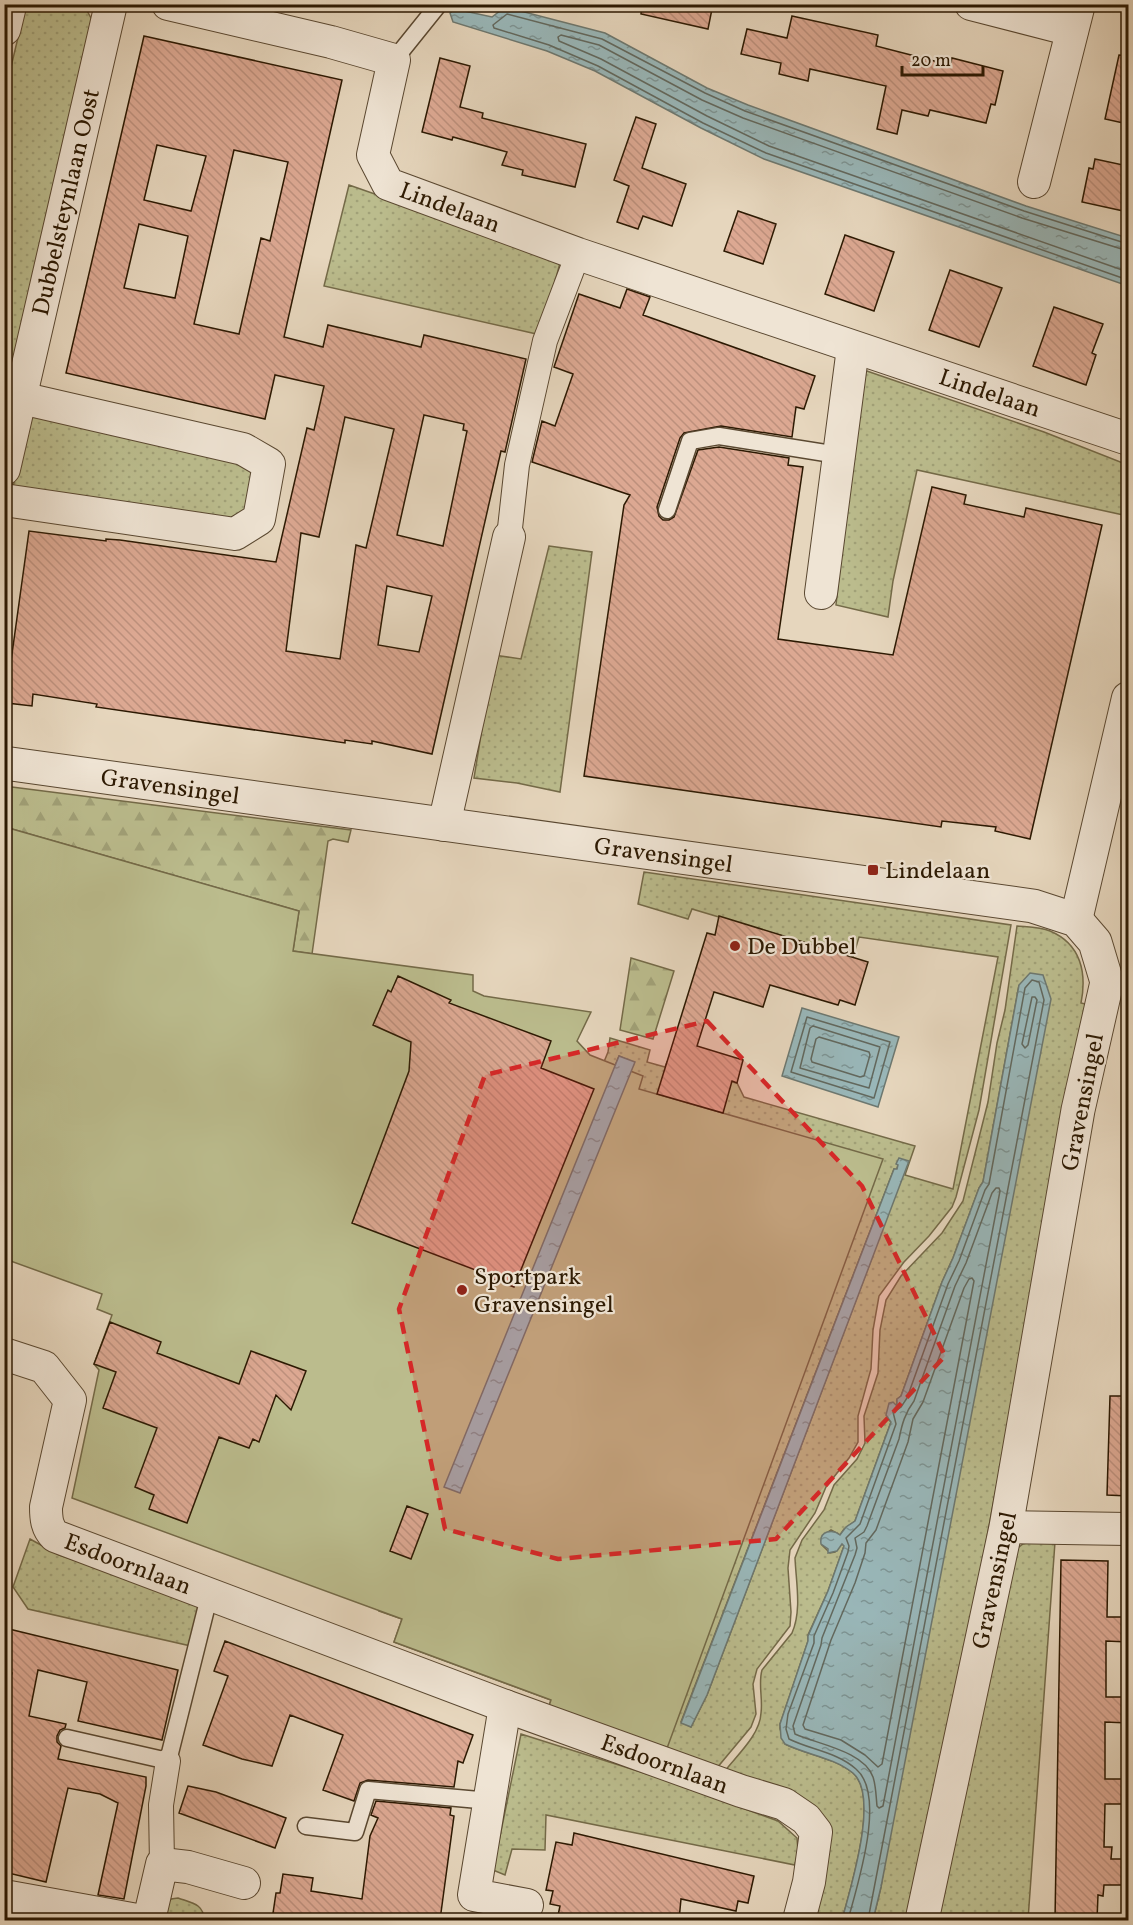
<svg xmlns="http://www.w3.org/2000/svg" width="1133" height="1925" font-family="Vollkorn,serif">
  <style>
    .grass { fill: url(#grass-dots); stroke: #746a48; stroke-width: 1.5; fill-rule: evenodd }
    .forest { fill: url(#forest-firs); stroke: #746a48; stroke-width: 1.5 }
    .park { fill: #bbbc8d; stroke: #746a48; stroke-width: 1.5 }
    .water { fill: url(#water-ripples); stroke: #6d7870; stroke-width: 1.5 }
    .lines { fill: none; stroke-linecap: round; stroke-linejoin: round }
    .shore { stroke: #62685e; stroke-width: 1.5 }
    .building { fill: url(#building-back-hatch); stroke: #2c1902; stroke-width: 1.5; fill-rule: evenodd }
    .service-casing { stroke: #5a4831; stroke-width: 19 }
    .pedestrian-casing { stroke: #5a4831; stroke-width: 26 }
    .minor-casing { stroke: #5a4831; stroke-width: 34 }
    .tertiary-casing { stroke: #5a4831; stroke-width: 35 }
    .service { stroke: #efe4d4; stroke-width: 16 }
    .pedestrian { stroke: #efe4d4; stroke-width: 24 }
    .minor { stroke: #efe4d4; stroke-width: 32 }
    .tertiary { stroke: #efe4d4; stroke-width: 33 }
    .marked { fill: #d62828; fill-opacity: 0.2; stroke: #d62828; stroke-width: 4.5; stroke-dasharray: 12 8; stroke-linejoin: round }
    .poi-dot { fill: #8f2418; stroke: #efe4d4; stroke-width: 2 }
    .labels { text-anchor: middle; stroke-width: 4.5; stroke-linejoin: round; paint-order: stroke }
    .street-label { font-size: 24px; fill: #2c1902; stroke: #efe4d4 }
    .poi-label { font-size: 24px; fill: #2c1902; stroke: #efe4d4; text-anchor: start }
  </style>
  <defs>
    <pattern id="grass-dots" width="8" height="8" patternUnits="userSpaceOnUse" patternTransform="scale(1.5)"><rect width="8" height="8" fill="#bbbc8d"/><path d="M2 2h.1M6 6h.1" fill="none" stroke="#a1a178" stroke-width="1.8" stroke-linecap="round"/></pattern>
    <pattern id="forest-firs" width="22" height="20" patternUnits="userSpaceOnUse" patternTransform="scale(1.5)"><rect width="22" height="20" fill="#bbbc8d"/><path d="M5 1l3.5 6h-7zM16 11l3.5 6h-7z" fill="#a1a178"/></pattern>
    <pattern id="water-ripples" width="26" height="14" patternUnits="userSpaceOnUse" patternTransform="scale(1.5)"><rect width="26" height="14" fill="#99b7b9"/><path d="M2 4q2-2 4 0t4 0M15 11q2-2 4 0t4 0" fill="none" stroke="#7d9494"/></pattern>
    <pattern id="building-back-hatch" width="6" height="6" patternUnits="userSpaceOnUse" patternTransform="scale(1.5)"><rect width="6" height="6" fill="#dca892"/><path d="M-1 5l2 2M0 0l6 6M5-1l2 2" fill="none" stroke="#bd907c"/></pattern>
  </defs>
  <rect width="100%" height="100%" fill="#e6d6bd"/>
  <filter id="stains"><feTurbulence type="fractalNoise" baseFrequency=".00333" numOctaves="4"/><feColorMatrix values="0 0 0 0 .2 0 0 0 0 .09 0 0 0 0 .02 0 0 0 .5 -.17"/></filter>
  <radialGradient id="worn" r=".72"><stop offset=".6" stop-color="#630" stop-opacity="0"/><stop offset="1" stop-color="#630" stop-opacity=".3"/></radialGradient>
  <path class="grass" d="M26 4 84 5 92 20 5 405V92Z
    M349 185 561 259 541 335 324 286Z
    M861 369 1044 432 1128 465V516L917 470 893 581 888 617 836 605Z
    M31 412 253 461 252 499 238 521 13 487Z
    M549 546 592 552 560 792 517 783 474 778 494 655 521 659Z
    M644 872 1011 925 979 1110 956 1197 952 1207 929 1236 904 1262 879 1296 873 1330 871 1369 858 1416V1442L849 1458 826 1487 815 1513 790 1550 788 1568 791 1612 790 1626 757 1669 753 1684 756 1714 751 1727 716 1769 549 1706 551 1700 394 1642 402 1619 379 1611 608 1052 610 1038 650 1050 647 1062 665 1067 667 1062 737 1083 744 1097 915 1146 905 1175 953 1189 998 957 859 937 853 957 692 909 688 919 638 904ZM619 1056 634 1063 460 1493 444 1487ZM898 1165 873 1255 707 1695 691 1727 681 1722 894 1169 897 1170Z
    M1017 926C1027 927 1040 927 1050 931 1081 944 1087 973 1081 1003L1089 1005 1085 1012 947 1751 912 1920H873L881 1887 1019 985 983 1182 979 1188 953 1258 942 1282 901 1396 897 1399V1406L887 1418 891 1422 855 1521 844 1529 840 1535 831 1530 828 1532 822 1545 830 1553 835 1552 842 1543 844 1546 828 1591 808 1635V1641L780 1724V1729L785 1744C807 1755 833 1757 853 1773 880 1796 850 1889 842 1920H808L828 1824 818 1809 724 1772C737 1755 760 1735 761 1713 763 1698 758 1684 762 1670L792 1633C802 1610 796 1582 795 1558L802 1540 824 1510 834 1485 857 1459 865 1443 864 1416 878 1373 880 1330 886 1300 901 1276 942 1233 963 1201 988 1102 997 1043 1005 1010Z
    M30 1539 59 1555 201 1602 191 1646 28 1609 13 1587Z
    M1034 1541 1055 1542 1028 1920H935L1007 1556 1023 1544Z
    M521 1734 666 1780 778 1821 797 1838 798 1851 795 1865 546 1815 545 1850 512 1849 505 1875 493 1870Z
    M178 1898C192 1903 204 1904 204 1920H163L165 1906 171 1899Z"/>
  <path class="forest" d="M4 786 351 830 348 842 333 839 328 841 312 954 293 951 299 911 5 827Z
    M631 958 674 971 653 1039 620 1030Z"/>
  <path class="park" d="M5 827 299 911 293 951 473 975V991L484 996 591 1012 577 1041 590 1055 643 1076 639 1089 883 1159 666 1751 549 1706 551 1700 394 1642 402 1619 72 1498 99 1370 94 1364 112 1315 97 1309 102 1294 5 1259Z"/>
  <path class="water" d="M505 7 605 33 707 88 748 105 1026 206 1128 238V286L764 159 701 128 595 71 547 51 453 22 450 13 455 9 492 17Z
    M1030 973 1043 975 1051 999 881 1887 873 1920H842C850 1889 880 1796 853 1773 833 1757 807 1755 785 1744L781 1738 780 1724 808 1641V1636L828 1591 844 1546 842 1544 837 1551 828 1553V1549L821 1544C819 1530 833 1529 840 1535L846 1527 855 1521 891 1422 886 1415 889 1403 893 1402 897 1406V1399L901 1396 942 1282 953 1258 979 1188 983 1182 1019 985Z
    M802 1008 899 1037 878 1107 782 1076Z
    M619 1056 635 1062 460 1493 444 1487Z
    M899 1158 909 1161 707 1695 691 1727 681 1723 894 1169H897L898 1165 896 1164Z"/>
  <g class="lines">
    <path class="shore" d="M1128 244 1024 211 745 111 705 93 602 39 507 14 493 25 494 28 549 45 598 66 703 123 766 153 1128 280
      M1128 251 1022 218 743 118 702 100 599 45 561 35 558 37 559 41 601 59 707 116 769 146 1128 272
      M1032 997H1035L1037 1000 1028 1045 1025 1048 1022 1044Z
      M807 1017 890 1042 874 1098 791 1072Z
      M813 1026 880 1047 869 1088 800 1068 810 1028Z
      M819 1037 869 1052 870 1055 864 1076 860 1077 812 1062 811 1059 816 1039Z
      M996 1188H999L1000 1191 883 1806 879 1808 877 1806C876 1796 876 1786 873 1777 864 1751 817 1744 795 1734L793 1726 821 1645 822 1638 855 1555 857 1548 855 1538 864 1532 867 1526 899 1439C902 1424 905 1413 914 1401L955 1286 966 1263 992 1193Z
      M972 1278 974 1281 882 1764 878 1767 865 1755 841 1740 805 1729 803 1725 831 1640 855 1583 865 1553 866 1543 876 1530 908 1442 913 1419 923 1402 964 1288 969 1279Z
      M848 1920C857 1886 887 1795 856 1769 837 1752 811 1750 789 1739L786 1729 788 1714 814 1643V1636L833 1593 848 1552 849 1546 846 1538 860 1524 896 1424 893 1412 901 1407 907 1398 948 1284 959 1261 985 1190 989 1184 1025 988 1032 980 1039 982 1044 1000 868 1920"/>
  </g>
  <path class="building" d="M642 4H713L708 29 641 14Z
    M792 16 878 35 876 46 950 65 952 58 1003 71 995 105 991 104 986 123 930 110 928 116 902 110 897 134 877 129 886 86 810 69 808 81 779 74 781 63 741 54 747 29 787 38Z
    M144 36 342 80 284 337 323 347 328 325 421 347 424 335 526 359 505 452 501 451 432 754 372 741V744L345 740V743L96 707 97 704 33 694 32 706 7 703 9 690H7L29 531 106 541V539L120 540 276 562 307 428 314 430 324 386 275 375 265 419 66 373ZM157 145 206 156 191 211 144 200ZM234 150 288 162 270 241 261 238 239 334 194 324ZM139 224 188 236 175 298 124 288ZM424 415 464 424 463 430 467 431 443 546 397 535ZM345 417 394 429 366 548 356 545 340 659 286 651 301 533 319 537ZM387 586 432 596 419 652 378 645Z
    M1119 55 1128 56V124L1105 119Z
    M440 58 470 66 460 107 483 113 482 118 586 144 575 187 522 175 523 170 502 165 507 152 453 137 452 140 422 132Z
    M636 117 656 124 642 168 686 184 672 226 643 216 638 229 617 222 629 186 614 180Z
    M1095 159 1128 166V212L1082 202 1089 168 1093 169Z
    M738 211 776 224 763 264 724 251Z
    M845 235 894 252 874 311 825 294Z
    M950 270 1002 288 979 347 929 330Z
    M627 289 650 297 643 315 815 376 804 409 796 407 792 437 721 426 684 433 680 438 657 507 659 516 663 520H669L674 517 698 450 719 447 789 458 788 465 803 467 778 639 893 655 932 487 966 495 964 504 1024 517 1026 508 1102 525 1030 839 995 831 996 827 942 821 941 827 584 776 624 505 630 495 532 462 542 421 555 426 573 374 554 367 579 294 620 308Z
    M1054 307 1103 324 1092 353 1096 355 1086 385 1033 366Z
    M719 916 868 962 855 1005 840 1000 838 1005 770 985 763 1007 714 992 697 1046 743 1060 737 1083 732 1081 723 1113 657 1094 707 933 715 935Z
    M398 976 451 1000 449 1003 551 1041 541 1068 594 1089 514 1287 485 1276 486 1274 352 1223 409 1071 411 1042 373 1025 388 990 391 992Z
    M110 1322 161 1342 157 1353 239 1384 251 1351 306 1371 291 1410 276 1395 259 1442 253 1439 249 1448 219 1437 187 1523 149 1509 154 1495 135 1487 157 1428 103 1408 116 1372 94 1364Z
    M1110 1396H1128V1496L1107 1495Z
    M407 1506 428 1514 411 1559 390 1551Z
    M1061 1560 1108 1561 1107 1617H1128V1642L1106 1641V1697H1128V1723L1105 1722V1779H1128V1804H1105L1104 1847H1112L1111 1859H1128V1885H1104L1103 1896 1098 1895 1097 1920H1055Z
    M9 1629 178 1670 162 1740 78 1721 87 1682 38 1670 29 1716 66 1724 65 1728 60 1730 57 1736V1742L61 1746 58 1759 146 1777V1786L124 1899 98 1895 118 1803 100 1794 68 1788 46 1882 4 1872V1701L12 1673 4 1671V1647Z
    M225 1641 473 1735 463 1763 458 1761 454 1787 368 1780 360 1783 354 1801 323 1790 343 1735 290 1715 272 1766 242 1759 203 1745 228 1676 214 1671Z
    M188 1786 216 1792 286 1818 275 1848 179 1813Z
    M376 1801 451 1808 450 1815 454 1816 440 1920H272L276 1893H280L283 1874 313 1878 311 1891 362 1899 370 1836 378 1818 371 1815Z
    M574 1833 754 1876 748 1903 738 1901 736 1911 681 1899 679 1920H557L560 1906 550 1904 553 1891 546 1890 556 1842 572 1845Z"/>
  <g class="lines">
    <defs>
      <path id="service" d="M394 60 439 4
        M667 510 690 441 719 436 838 455
        M67 1738 168 1761 210 1593
        M306 1826 355 1832 368 1790 490 1801"/>
      <path id="pedestrian" d="M509 537 517 465 545 341 578 254
        M162 1864 161 1805 168 1761"/>
      <g id="minor">
        <path id="s1" d="M168 4 331 42 394 60 373 155 388 184 578 254 1128 439"/>
        <path d="M971 4 1072 30"/>
        <path d="M1034 182 1079 4"/>
        <path id="s2" d="M4 469 111 4"/>
        <path d="M4 500 235 534 259 519 269 464 243 449 21 398"/>
        <path d="M821 593 853 348"/>
        <path d="M444 825 509 537"/>
        <path d="M1076 920 1128 698"/>
        <path id="s3" d="M4 1354 44 1367 70 1400 46 1507C46 1519 47 1528 55 1536L505 1706 741 1791 784 1804 806 1819 816 1832 809 1882 799 1920"/>
        <path d="M1006 1527 1128 1529"/>
        <path d="M505 1706 474 1895 527 1905"/>
        <path d="M4 1896 137 1920"/>
        <path d="M149 1920 162 1864 188 1867 244 1883"/>
      </g>
      <g id="tertiary">
        <path d="M4 29 10 4"/>
        <path id="s4" d="M4 763 1033 906 1076 920 1095 942 1107 982 1078 1110 1006 1527 922 1920"/>
      </g>
    </defs>
    <use href="#service" class="service-casing"/>
    <use href="#pedestrian" class="pedestrian-casing"/>
    <use href="#minor" class="minor-casing"/>
    <use href="#tertiary" class="tertiary-casing"/>
    <use href="#service" class="service"/>
    <use href="#pedestrian" class="pedestrian"/>
    <use href="#minor" class="minor"/>
    <use href="#tertiary" class="tertiary"/>
  </g>
  <path class="marked" d="M707 1021 862 1186 945 1356 776 1539 558 1559 445 1529 399 1309 485 1075Z"/>
  <g class="poi-dot">
    <rect x="867" y="864" width="12" height="12" rx="3"/>
    <circle cx="735" cy="946" r="6"/>
    <circle cx="462" cy="1290" r="6"/>
  </g>
  <g class="labels">
    <g class="street-label">
      <text dy="8" stroke="none"><textPath href="#s2" startOffset="274">Dubbelsteynlaan Oost</textPath></text>
      <text dy="8" stroke="none"><textPath href="#s1" startOffset="429">Lindelaan</textPath></text>
      <text dy="8" stroke="none"><textPath href="#s1" startOffset="1000">Lindelaan</textPath></text>
      <text dy="8" stroke="none"><textPath href="#s4" startOffset="168">Gravensingel</textPath></text>
      <text dy="8" stroke="none"><textPath href="#s4" startOffset="666">Gravensingel</textPath></text>
      <text transform="translate(1082 1102) rotate(-79)" y="8">Gravensingel</text>
      <text dy="8" stroke="none"><textPath href="#s3" startOffset="303">Esdoornlaan</textPath></text>
      <text transform="translate(994 1580) rotate(-78)" y="8">Gravensingel</text>
      <text dy="8" stroke="none"><textPath href="#s3" startOffset="876">Esdoornlaan</textPath></text>
    </g>
    <g class="poi-label">
      <text x="885" y="878">Lindelaan</text>
      <text x="747" y="954">De Dubbel</text>
      <text x="474" y="1284">Sportpark<tspan x="474" dy="28">Gravensingel</tspan></text>
    </g>
  </g>
  <rect width="1133" height="1925" fill="none" stroke="#e6d6bd" stroke-width="24"/>
  <rect x="6" y="6" width="1121" height="1913" fill="none" stroke="#2c1902" stroke-width="3"/>
  <rect x="12" y="12" width="1109" height="1901" fill="none" stroke="#2c1902" stroke-width="1.5"/>
  <path d="M902 66v9h81v-9" fill="none" stroke="#2c1902" stroke-width="3"/>
  <text x="911" y="66" font-size="18" fill="#2c1902" stroke="#efe4d4" stroke-width="4.5" paint-order="stroke">20 m</text>
  <rect width="100%" height="100%" filter="url(#stains)"/>
  <rect width="100%" height="100%" fill="url(#worn)"/>
</svg>
